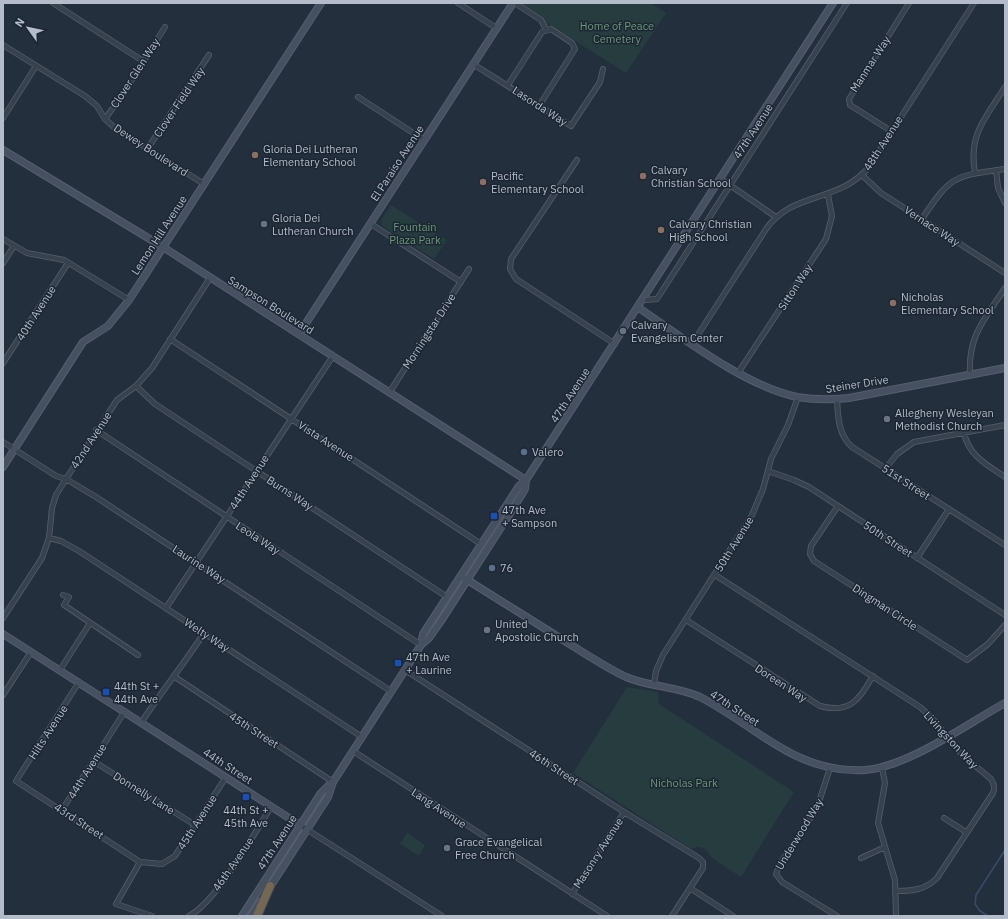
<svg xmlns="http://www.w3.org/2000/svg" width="1008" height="919" font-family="'IBM Plex Sans',sans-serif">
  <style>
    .green { fill: #263c3f }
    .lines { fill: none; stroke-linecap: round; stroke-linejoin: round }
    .stream { stroke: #394c67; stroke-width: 1.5 }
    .street-casing { stroke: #565f6c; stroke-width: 6 }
    .secondary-casing { stroke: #565f6c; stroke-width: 8 }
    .highway-casing { stroke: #434c59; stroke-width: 10 }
    .street { stroke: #38414e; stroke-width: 4.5 }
    .secondary { stroke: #465061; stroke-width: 6 }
    .highway { stroke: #746855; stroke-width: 8 }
    .education-dot { fill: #8d6e63; stroke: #1d2633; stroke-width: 1.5 }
    .worship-dot { fill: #6b7280; stroke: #1d2633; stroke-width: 1.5 }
    .service-dot { fill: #5c6f8a; stroke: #1d2633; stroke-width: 1.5 }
    .transit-dot { fill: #1a4fb4; stroke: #1d2633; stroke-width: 1.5 }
    .labels { text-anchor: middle; stroke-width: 3; stroke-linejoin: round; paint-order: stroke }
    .park-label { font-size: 11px; fill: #6b9a76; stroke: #1d2633 }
    .street-label { font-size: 11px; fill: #b4bcc9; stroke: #1d2633 }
    .poi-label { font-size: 11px; fill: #b4bcc9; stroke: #1d2633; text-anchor: start }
  </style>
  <rect width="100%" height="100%" fill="#242f3e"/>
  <path class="green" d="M519 3H651L666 13 626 73 518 5Z
    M391 205 447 240 434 259 382 226 381 220Z
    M627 687 658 692 659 704 794 792 741 877 712 858 707 851 703 848 698 847 691 849 573 773Z
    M407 833 425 845 419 856 400 844Z"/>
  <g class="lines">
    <path class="stream" d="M988 916 980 911 975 904 976 895 1005 850"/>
    <defs>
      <path id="street" d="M53 3 143 61
        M458 3 496 28
        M515 3 541 20 546 29
        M3 45 85 96 97 106 105 119 116 129 204 184
        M473 64 571 126 600 82 603 69
        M508 85 542 32 551 29 572 43 575 49 539 106
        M358 97 424 140
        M3 118 36 66
        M105 119 125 91 165 27
        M891 131 850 105 849 99 909 3
        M148 148 209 55
        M577 160 511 259 510 269 516 279 615 344
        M996 170 998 188 1005 203
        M975 172C968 135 986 117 1005 87
        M862 175 881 193 1005 273
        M721 179 776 217
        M922 219C951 175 954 176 1005 169
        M371 224 461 282
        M3 239 27 253 64 260 129 300
        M3 263 14 246
        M644 300 657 299 847 3
        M170 339 481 544
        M692 344 766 229C794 190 838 204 869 167L974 3
        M3 363 68 263
        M738 373 826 239 832 216 828 195
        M970 374C968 335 985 319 1005 288
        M136 386 155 404 447 597
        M389 393 469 269
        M837 399C838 417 838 434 852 447L1005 545
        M96 430 421 645
        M964 433C969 456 987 465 1005 477
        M3 442 56 476 66 479 96 497 392 692
        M886 468 897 454 914 442 1005 425
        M768 471 794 480 809 487 1005 615
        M838 506 811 546 810 554 814 561 967 660 988 644 1005 625
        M49 538 61 541 79 551 362 737
        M917 558 949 509
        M715 575 920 707 933 719 961 754 991 779C994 784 995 787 993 793L937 878C925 890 913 891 896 891
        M63 595 69 597 64 605 138 655
        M166 608 333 356
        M3 618 42 558 49 538 52 508 56 495 66 479 117 400 136 386 152 368 210 278
        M686 620 820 706C851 714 859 699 873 676
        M60 670 90 623
        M405 670 624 812 699 858 703 862V868L672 916
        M175 677 333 782
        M79 682 16 781 140 862 162 864 175 856 226 777
        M654 684 656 671 663 655 752 515 763 489 771 459 788 425 798 397
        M3 695 31 652
        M141 723C161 692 184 664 204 633
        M353 751 607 916
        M93 761 195 825
        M830 768 817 808 780 864 776 874 782 882 837 916
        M882 768 885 783 878 823 895 880 896 916
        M62 810 125 711
        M944 818 966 832
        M300 825 442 916
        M861 858 885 847
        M140 862 116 904 152 916
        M690 888 733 916
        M572 894 624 812
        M189 916C217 901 254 834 271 807"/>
      <path id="secondary" d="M3 150 163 247 526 480
        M639 308C683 338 745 386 797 397 815 400 832 400 849 398L1005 368
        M299 334 513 3
        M3 467 83 342 108 326 129 300 321 3
        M461 576C494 597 527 617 560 638 581 651 603 666 626 677 649 687 676 686 700 697 757 726 795 774 865 770 908 767 967 724 1005 703
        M3 634 300 825
        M421 645 423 634 519 486 526 480 833 3
        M268 890 328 797 333 782 421 645 429 638 441 621 516 504 525 489 526 480
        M242 916 321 793 331 783
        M251 916 261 901"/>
      <path id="highway" d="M257 916 270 886"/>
    </defs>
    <use href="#street" class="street-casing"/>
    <use href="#secondary" class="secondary-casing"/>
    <use href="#highway" class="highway-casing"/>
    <use href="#street" class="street"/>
    <use href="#secondary" class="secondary"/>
    <use href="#highway" class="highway"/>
  </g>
  <g class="education-dot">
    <circle cx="255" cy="155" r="4"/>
    <circle cx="643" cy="176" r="4"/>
    <circle cx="483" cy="182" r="4"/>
    <circle cx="661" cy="230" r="4"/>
    <circle cx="893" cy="303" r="4"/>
  </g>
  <g class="worship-dot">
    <circle cx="264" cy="224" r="4"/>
    <circle cx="623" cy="331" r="4"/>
    <circle cx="887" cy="419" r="4"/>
    <circle cx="487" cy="630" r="4"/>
    <circle cx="447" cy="848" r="4"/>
  </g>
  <g class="service-dot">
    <circle cx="524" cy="452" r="4"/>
    <circle cx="492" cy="568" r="4"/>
  </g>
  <g class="transit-dot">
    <rect x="490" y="512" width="8" height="8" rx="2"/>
    <rect x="394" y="659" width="8" height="8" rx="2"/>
    <rect x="102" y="688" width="8" height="8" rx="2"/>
    <rect x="242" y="793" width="8" height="8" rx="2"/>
  </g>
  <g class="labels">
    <g class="park-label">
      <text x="617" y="30">Home of Peace<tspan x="617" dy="13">Cemetery</tspan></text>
      <text x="415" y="231">Fountain<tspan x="415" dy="13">Plaza Park</tspan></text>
      <text x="684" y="787">Nicholas Park</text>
    </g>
    <g class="street-label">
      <text transform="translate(870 64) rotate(-57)" y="4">Manmar Way</text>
      <text transform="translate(135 73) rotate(-57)" y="4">Clover Glen Way</text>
      <text transform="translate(179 102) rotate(-56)" y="4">Clover Field Way</text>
      <text transform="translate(540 106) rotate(33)" y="4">Lasorda Way</text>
      <text transform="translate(753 131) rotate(-57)" y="4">47th Avenue</text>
      <text transform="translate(883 143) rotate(-57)" y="4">48th Avenue</text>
      <text transform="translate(151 150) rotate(33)" y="4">Dewey Boulevard</text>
      <text transform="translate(397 163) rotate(-57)" y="4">El Paraiso Avenue</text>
      <text transform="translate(932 226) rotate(33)" y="4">Vernace Way</text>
      <text transform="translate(159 235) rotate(-57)" y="4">Lemon Hill Avenue</text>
      <text transform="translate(795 287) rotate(-57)" y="4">Sitton Way</text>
      <text transform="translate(271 305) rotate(32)" y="4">Sampson Boulevard</text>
      <text transform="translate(36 313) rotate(-57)" y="4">40th Avenue</text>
      <text transform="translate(429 331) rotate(-57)" y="4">Morningstar Drive</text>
      <text transform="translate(857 384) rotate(-9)" y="4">Steiner Drive</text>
      <text transform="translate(570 395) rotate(-57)" y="4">47th Avenue</text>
      <text transform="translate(91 440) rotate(-57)" y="4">42nd Avenue</text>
      <text transform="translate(326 441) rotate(33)" y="4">Vista Avenue</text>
      <text transform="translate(249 482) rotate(-57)" y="4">44th Avenue</text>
      <text transform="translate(906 482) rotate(33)" y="4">51st Street</text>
      <text transform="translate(290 493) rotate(33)" y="4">Burns Way</text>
      <text transform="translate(258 538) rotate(33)" y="4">Leola Way</text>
      <text transform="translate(888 539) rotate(33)" y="4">50th Street</text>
      <text transform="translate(734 544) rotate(-58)" y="4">50th Avenue</text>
      <text transform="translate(199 564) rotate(33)" y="4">Laurine Way</text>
      <text transform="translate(885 607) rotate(33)" y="4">Dingman Circle</text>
      <text transform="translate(207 635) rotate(33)" y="4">Welty Way</text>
      <text transform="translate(781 683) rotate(33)" y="4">Doreen Way</text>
      <text transform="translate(735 708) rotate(33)" y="4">47th Street</text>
      <text transform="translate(254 730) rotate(33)" y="4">45th Street</text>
      <text transform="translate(48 732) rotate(-57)" y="4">Hilts Avenue</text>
      <text transform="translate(951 740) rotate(47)" y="4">Livingston Way</text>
      <text transform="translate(228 766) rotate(33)" y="4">44th Street</text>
      <text transform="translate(554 767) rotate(33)" y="4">46th Street</text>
      <text transform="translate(87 771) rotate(-58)" y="4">44th Avenue</text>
      <text transform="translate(144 793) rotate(32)" y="4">Donnelly Lane</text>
      <text transform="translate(439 808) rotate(33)" y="4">Lang Avenue</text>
      <text transform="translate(79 821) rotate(33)" y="4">43rd Street</text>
      <text transform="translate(197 822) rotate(-57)" y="4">45th Avenue</text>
      <text transform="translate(799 834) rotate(-59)" y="4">Underwood Way</text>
      <text transform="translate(277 842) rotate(-57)" y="4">47th Avenue</text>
      <text transform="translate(598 853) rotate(-57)" y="4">Masonry Avenue</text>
      <text transform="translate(233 864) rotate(-55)" y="4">46th Avenue</text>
    </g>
    <g class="poi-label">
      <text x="263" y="153">Gloria Dei Lutheran<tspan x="263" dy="13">Elementary School</tspan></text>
      <text x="651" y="174">Calvary<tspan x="651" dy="13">Christian School</tspan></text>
      <text x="491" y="180">Pacific<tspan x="491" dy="13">Elementary School</tspan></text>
      <text x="272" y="222">Gloria Dei<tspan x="272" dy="13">Lutheran Church</tspan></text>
      <text x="669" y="228">Calvary Christian<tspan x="669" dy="13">High School</tspan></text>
      <text x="901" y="301">Nicholas<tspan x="901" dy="13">Elementary School</tspan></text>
      <text x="631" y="329">Calvary<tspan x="631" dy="13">Evangelism Center</tspan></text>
      <text x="895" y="417">Allegheny Wesleyan<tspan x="895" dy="13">Methodist Church</tspan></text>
      <text x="532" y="456">Valero</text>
      <text x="502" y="514">47th Ave<tspan x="502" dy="13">+ Sampson</tspan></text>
      <text x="500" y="572">76</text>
      <text x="495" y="628">United<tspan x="495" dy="13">Apostolic Church</tspan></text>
      <text x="406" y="661">47th Ave<tspan x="406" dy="13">+ Laurine</tspan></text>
      <text x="114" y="690">44th St +<tspan x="114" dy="13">44th Ave</tspan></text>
      <text x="246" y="814" text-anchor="middle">44th St +<tspan x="246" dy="13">45th Ave</tspan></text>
      <text x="455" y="846">Grace Evangelical<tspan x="455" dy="13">Free Church</tspan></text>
    </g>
  </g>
  <rect width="1008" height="919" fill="none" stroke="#b4bcc9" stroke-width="8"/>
  <g transform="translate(28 28) rotate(303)" stroke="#1d2633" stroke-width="3" paint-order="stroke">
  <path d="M0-3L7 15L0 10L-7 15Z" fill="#b4bcc9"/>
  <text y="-6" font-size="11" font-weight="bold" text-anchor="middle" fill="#b4bcc9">N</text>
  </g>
</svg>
